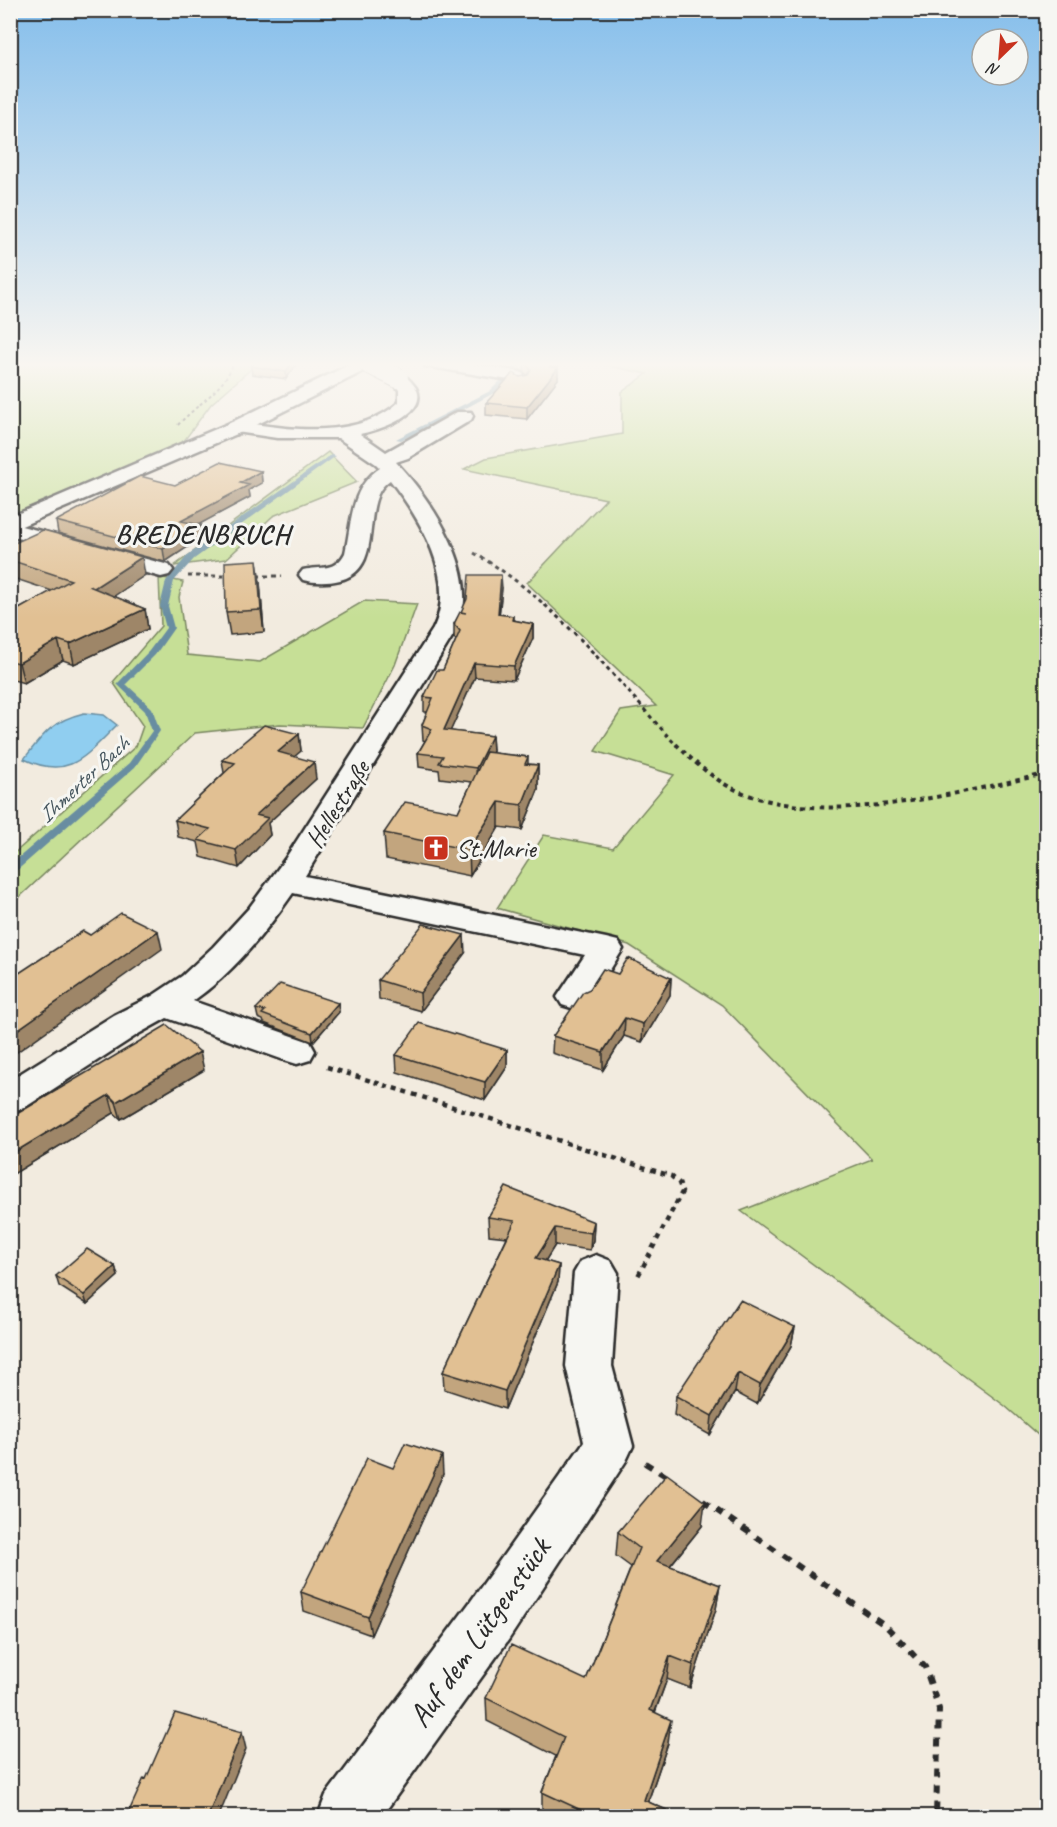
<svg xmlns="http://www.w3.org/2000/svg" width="1057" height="1827" font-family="Caveat,sans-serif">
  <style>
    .green { fill: #c6df96; stroke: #788560; stroke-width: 1.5 }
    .water { fill: #90cef0; stroke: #688da1; stroke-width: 1.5 }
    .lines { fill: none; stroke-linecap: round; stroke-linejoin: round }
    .stream { fill: #688da1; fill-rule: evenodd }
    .minor-casing { stroke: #2b2b2b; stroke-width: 5 }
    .major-casing { stroke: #2b2b2b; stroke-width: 5 }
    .path-far4 { stroke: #2b2b2b; stroke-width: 2; stroke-dasharray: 3 3; stroke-linecap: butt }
    .path-far3 { stroke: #2b2b2b; stroke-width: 3; stroke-dasharray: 4 4; stroke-linecap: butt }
    .path-far2 { stroke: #2b2b2b; stroke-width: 4; stroke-dasharray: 4.5 4.5; stroke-linecap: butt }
    .path-far1 { stroke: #2b2b2b; stroke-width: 4.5; stroke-dasharray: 5 5; stroke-linecap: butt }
    .path { stroke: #2b2b2b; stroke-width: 6; stroke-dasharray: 8 8; stroke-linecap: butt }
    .minor { fill: #f6f6f2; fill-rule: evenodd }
    .major { fill: #f6f6f2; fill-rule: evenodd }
    .minor-bridge-casing { stroke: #2b2b2b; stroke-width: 22; stroke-linecap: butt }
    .minor-bridge { stroke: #f6f6f2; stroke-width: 20 }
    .wall { fill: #c2a57e; stroke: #2b2b2b; stroke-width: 1.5 }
    .shaded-wall { fill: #9e8667; stroke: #2b2b2b; stroke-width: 1.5 }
    .building { fill: #e1c093; stroke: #2b2b2b; stroke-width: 1.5 }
    .labels { text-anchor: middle; stroke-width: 6; stroke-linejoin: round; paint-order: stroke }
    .far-water-label { font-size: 22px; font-style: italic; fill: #44545c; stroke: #f6f6f2 }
    .street-label { font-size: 26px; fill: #2b2b2b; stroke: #f6f6f2 }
    .poi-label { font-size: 26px; fill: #2b2b2b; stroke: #f6f6f2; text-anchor: start }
    .far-district-label { font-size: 27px; font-weight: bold; letter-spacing: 1.5px; fill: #2b2b2b; stroke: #f6f6f2 }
    .near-street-label { font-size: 32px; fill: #2b2b2b; stroke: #f6f6f2 }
  </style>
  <rect width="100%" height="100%" fill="#f2ebdf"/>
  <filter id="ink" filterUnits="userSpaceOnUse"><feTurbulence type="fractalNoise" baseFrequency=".0167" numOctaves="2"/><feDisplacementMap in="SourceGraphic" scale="12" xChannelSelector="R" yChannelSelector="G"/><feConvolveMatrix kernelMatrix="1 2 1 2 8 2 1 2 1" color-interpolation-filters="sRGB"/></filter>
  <g filter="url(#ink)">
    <path class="green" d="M11 362H259L211 404 181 445 11 520Z
      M591 362H1046V1442L1005 1406 741 1211 872 1159 722 1005 629 945 497 908 544 835 613 848 674 775 595 751 621 711 656 706 527 583 606 499 464 469 486 458 622 434V392L647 374Z
      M328 452 357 482 273 516 226 559 174 566Z
      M159 577 183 582 179 597 187 655 260 662 364 601 417 604 395 665 363 728 280 724 195 733 11 905V856L136 746 143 726 113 682 161 626Z"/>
    <path class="water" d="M84 713 104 715 117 725C86 755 70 781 24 759 44 733 52 721 84 713Z"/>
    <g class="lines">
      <path class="stream" d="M519 362H525L494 393 436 424 401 440 396 439 490 391Z
        M331 455 336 456 194 559 174 581 168 606 174 628 155 655 126 684 152 708 160 731 135 767 14 873 10 874V865L129 763 152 731 145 711 117 684 149 651 166 628 160 606 166 581 188 555Z"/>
      <defs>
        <path id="minor" d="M422 362H461L521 372 529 381 526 385 520 386 509 380 425 366Z
          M398 373C406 375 411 381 416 388 430 414 377 431 360 434L386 452 457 412H471L473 416 471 420 408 458 396 462C432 501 483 575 457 629L305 876 606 938 618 941 623 949 588 1005 575 1009 562 1005 557 997 585 955 293 893C265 933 233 973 193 1001L310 1042 315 1051 310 1060 297 1064 284 1060 167 1018 140 1033 24 1108 10 1112V1080L114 1015 152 996 182 976 213 947 249 908 285 859 433 629C458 579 420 519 390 480 357 501 388 568 340 580 328 583 315 583 303 580L299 575 303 570C321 566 335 572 345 553 352 523 350 487 380 468L376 464 338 438H277L230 431 227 427 230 423 237 421C288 430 358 440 399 402V390L389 378 392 374Z
          M10 523 169 565 173 570 169 575 161 577 10 536Z
          M596 1255 611 1261 618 1273 612 1366 633 1446 626 1461 509 1639 382 1816H318L326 1795 471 1601 584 1442 566 1366 574 1273 581 1261Z"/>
        <path id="major" d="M355 362H377L374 366 244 431 10 531V517L230 423Z"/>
      </defs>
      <use href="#minor" class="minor-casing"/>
      <use href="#major" class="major-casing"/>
      <path class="path-far4" d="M178 425C197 404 224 390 234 362"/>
      <path class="path-far3" d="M474 553C555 599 615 679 677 746
        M188 576H228
        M257 576H282"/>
      <path class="path-far2" d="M676 744C690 759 716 781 734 789 822 830 955 793 1046 774"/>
      <path class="path-far1" d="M327 1067 671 1176 679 1183 682 1192 637 1278"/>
      <path class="path" d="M645 1463 669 1478
        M703 1501 886 1626 925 1667 939 1709 936 1816"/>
      <use href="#minor" class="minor"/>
      <use href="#major" class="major"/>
      <defs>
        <path id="minor-bridge" d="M366 362 398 378"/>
      </defs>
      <use href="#minor-bridge" class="minor-bridge-casing"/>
      <use href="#minor-bridge" class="minor-bridge"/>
    </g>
    <path class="wall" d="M255 362H298L286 379 252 374 251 366Z
      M524 362H561L557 368 558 379 527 419 486 415V403L527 375 524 372Z
      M261 471 262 483 249 490 250 497 199 524 201 525 203 537 165 562 58 533 56 521Z
      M10 545 145 575 113 596 145 609 148 629 74 664 63 660 24 683 10 679V614L52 591 10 577Z
      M260 582 264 632 230 635 226 612Z
      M502 588 499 614 513 616V620L533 624V638L514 680 475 677 450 731 492 736 493 751 492 753 528 757V764L538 765V790L522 830 499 827 470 876 386 859 384 833 458 812 472 782 440 778 439 770 419 767 418 753 425 741 423 740 422 725 427 712H424V697L443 670 456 640 454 638V624L461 612Z
      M299 734 301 751 294 756 316 779 268 823 270 835 239 868 201 857 198 842 178 837 175 820 224 773 222 760Z
      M465 953 421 1011 379 999 378 980Z
      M618 974 671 978 670 995 642 1042 624 1036 603 1070 552 1053 553 1036 590 989Z
      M338 1003 339 1012 313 1042 264 1023 263 1020 258 1018 256 1009Z
      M507 1050V1067L485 1100 397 1072 396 1055Z
      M204 1070 121 1119 114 1113 10 1176V1118Z
      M488 1217 594 1222 593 1240 590 1250 555 1245 545 1261 559 1265 558 1282 505 1409 444 1389 443 1372 507 1237 489 1235Z
      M115 1266 118 1276 87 1304 59 1286 56 1276Z
      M795 1327 791 1346 757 1404 735 1392 710 1435 674 1415 676 1396Z
      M393 1468 443 1474 371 1635 304 1611 301 1592Z
      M702 1526 670 1566 720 1585 716 1609 690 1688 667 1679 655 1713 668 1743 648 1802 680 1816H547L542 1814V1792L556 1756 487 1721 486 1698 586 1680 631 1567 616 1556 618 1532Z"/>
    <path class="shaded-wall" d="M292 362H298L286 379V372Z
      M554 362H561L549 379 550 367Z
      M558 368V379L527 419V407Z
      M261 471 262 483 249 490 250 497 183 533 181 521 240 483Z
      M201 525 203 537 165 562 163 549Z
      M142 557 145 575 98 607 94 588Z
      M257 560 260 582 264 632 261 610Z
      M501 575 502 588 498 628V614Z
      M145 609 148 629 74 664 70 644Z
      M533 624V638L514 680V666Z
      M58 640 63 660 24 683 19 663Z
      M474 663 475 677 444 745V730Z
      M299 734 301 751 280 769 278 752Z
      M492 736 493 751 477 783 476 768Z
      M314 762 316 779 268 823 270 835 239 868 236 850 256 815Z
      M538 765V790L522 830V805Z
      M499 802V827L470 876 469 850Z
      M158 931 162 949 10 1057V1035Z
      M464 935 465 953 421 1011 420 993Z
      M671 978 670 995 642 1042 643 1024Z
      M338 1003 339 1012 313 1042 312 1033Z
      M625 1018 624 1036 603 1070V1052Z
      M507 1050V1067L485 1100V1082Z
      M200 1052 204 1070 121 1119 116 1102Z
      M109 1095 114 1113 10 1176V1155Z
      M594 1222 593 1240 590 1250 591 1233Z
      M555 1228V1245L536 1276V1258Z
      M559 1265 558 1282 505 1409V1391Z
      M115 1266 118 1276 87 1304 84 1295Z
      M795 1327 791 1346 757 1404 760 1385Z
      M738 1373 735 1392 710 1435 712 1416Z
      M442 1455 443 1474 371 1635 368 1617Z
      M705 1502 702 1526 655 1584 657 1561Z
      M720 1585 716 1609 690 1688 693 1665Z
      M670 1656 667 1679 647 1733 650 1710Z
      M671 1720 668 1743 643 1816 644 1800Z
      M242 1732 246 1749 219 1816H208Z"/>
    <path class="building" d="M255 362H292L286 372 251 366Z
      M525 362H554L550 367 558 368 527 407 486 403 513 373 520 377 528 375 531 370Z
      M220 462 261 471 240 483 249 485 181 521 201 525 163 549 56 521 140 476 175 485Z
      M43 530 142 557 94 588 89 586 145 609 70 644 58 640 19 663 10 661V614L71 580 10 560V545Z
      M257 560 261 610 226 612 225 562Z
      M469 575H501L498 614 513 616 512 620 533 624 514 666 474 663 444 730 492 736 476 768 439 763 443 756 418 753 432 729 422 725 433 698 424 697 437 670H443L460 631 454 624 460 612 466 613 461 612 467 599Z
      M264 725 299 734 278 752 314 762 256 815 268 818 236 850 198 840 210 829 175 820 235 763 222 760Z
      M486 752 528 757 525 764 538 765 522 805 499 802 469 850 384 833 405 802 458 812Z
      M121 913 158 931 10 1035V979L83 931 90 935Z
      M423 924 464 935 420 993 378 980Z
      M628 958 671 978 643 1024 625 1018 603 1052 553 1036 583 992 590 989 603 969 618 974Z
      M280 984 338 1003 312 1033 262 1014 265 1011 256 1009Z
      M419 1023 507 1050 485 1082 396 1055Z
      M167 1025 200 1052 116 1102 109 1095 10 1155V1118Z
      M506 1187 594 1222 591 1233 555 1228 536 1258 559 1265 505 1391 443 1372 515 1221 488 1217Z
      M87 1249 115 1266 84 1295 56 1276Z
      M740 1300 795 1327 760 1385 738 1373 712 1416 676 1396Z
      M405 1443 442 1455 368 1617 301 1592 367 1458 393 1468Z
      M667 1474 705 1502 657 1561 720 1585 693 1665 670 1656 650 1710 671 1720 644 1800 680 1816H594L542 1792 564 1737 486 1698 511 1645 586 1680 639 1548 618 1532Z
      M175 1713 242 1732 208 1816H127L144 1778 146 1779Z"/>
  </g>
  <linearGradient id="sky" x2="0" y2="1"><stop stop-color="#85beeb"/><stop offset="0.59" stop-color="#f9f6f1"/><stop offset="1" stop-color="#f9f6f1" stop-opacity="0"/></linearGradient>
  <rect width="1057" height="618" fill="url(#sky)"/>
  <defs>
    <symbol id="church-square" viewBox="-11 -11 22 22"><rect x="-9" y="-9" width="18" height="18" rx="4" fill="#c8321e" stroke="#f6f6f2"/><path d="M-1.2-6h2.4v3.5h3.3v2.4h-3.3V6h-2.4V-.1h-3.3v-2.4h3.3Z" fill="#fff"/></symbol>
  </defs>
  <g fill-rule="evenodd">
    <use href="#church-square" x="421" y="833" width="30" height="30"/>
  </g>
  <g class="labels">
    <g class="far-water-label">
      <text transform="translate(83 779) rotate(-43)" y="8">Ihmerter Bach</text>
    </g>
    <g class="street-label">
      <text transform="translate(337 804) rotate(-58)" y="9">Hellestraße</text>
    </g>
    <g class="poi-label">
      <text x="456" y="857">St.Marie</text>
    </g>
    <g class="far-district-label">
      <text x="203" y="543">BREDENBRUCH</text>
    </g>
    <g class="near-street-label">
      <text transform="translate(479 1632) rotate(-55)" y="11">Auf dem Lütgenstück</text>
    </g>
  </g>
  <rect width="1057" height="1827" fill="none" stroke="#f6f6f2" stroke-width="36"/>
  <rect x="18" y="18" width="1021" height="1791" fill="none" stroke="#2b2b2b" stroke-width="2" filter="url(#ink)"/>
  <g transform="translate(1000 57) rotate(205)"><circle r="28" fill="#f6f6f2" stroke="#a5a5a2" stroke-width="1.5"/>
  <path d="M0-4.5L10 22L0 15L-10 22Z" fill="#c8321e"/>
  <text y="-9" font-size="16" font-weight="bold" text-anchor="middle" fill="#2b2b2b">N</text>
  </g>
</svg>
